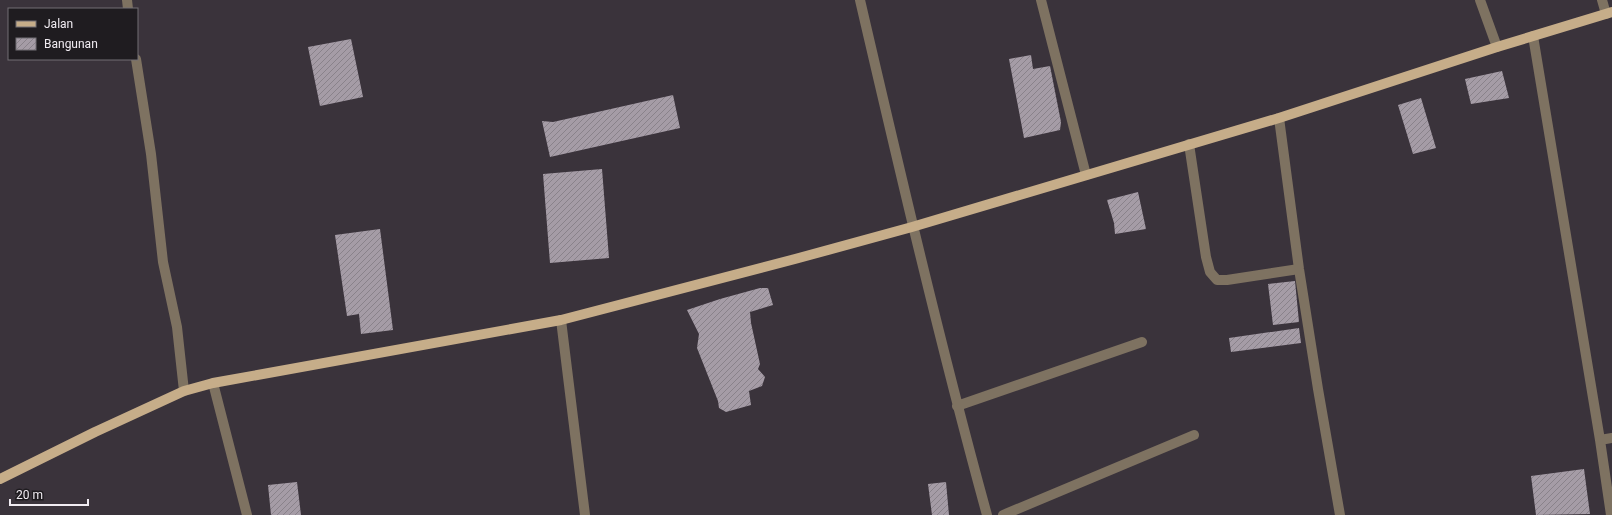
<svg xmlns="http://www.w3.org/2000/svg" width="1612" height="515" font-family="Roboto,sans-serif">
  <style>
    .building { fill: url(#building-hatch) }
    .lines { fill: none; stroke-linecap: round; stroke-linejoin: round }
    .minor { stroke: #7e7261; stroke-width: 10 }
    .major { stroke: #c6ad89; stroke-width: 10 }
  </style>
  <defs>
    <pattern id="building-hatch" width="6" height="6" patternUnits="userSpaceOnUse"><rect width="6" height="6" fill="#a59ca6"/><path d="M-1 1l2-2M0 6l6-6M5 7l2-2" fill="none" stroke="#89828a"/></pattern>
  </defs>
  <rect width="100%" height="100%" fill="#3a333b"/>
  <path class="building" d="M351 39 363 97 320 106 308 47Z
    M1031 55 1033 69 1050 66 1061 122 1060 130 1024 138 1009 59Z
    M1502 71 1509 98 1471 104 1465 79Z
    M673 95 680 128 550 157 542 121 553 122Z
    M1421 98 1436 148 1413 154 1398 105Z
    M602 169 609 258 550 263 543 174Z
    M1138 192 1146 229 1115 234 1114 223 1107 200Z
    M380 229 393 330 361 334 359 314 347 316 335 235Z
    M1295 281 1299 322 1273 325 1268 284Z
    M760 288H768L773 305 750 312 751 323 760 364 758 369 765 377 762 386 749 391 751 405 726 412 719 408 718 401 697 348 699 334 687 310 720 299Z
    M1299 328 1301 343 1231 352 1229 338Z
    M1584 469 1590 514 1536 515 1531 476Z
    M297 482 301 515H271L268 485Z
    M946 482 949 515H932L928 484Z"/>
  <g class="lines">
    <path class="minor" d="M127 0 128 9
      M860 0C900 172 940 344 987 515
      M1041 0 1086 175
      M1480 0 1497 47
      M1602 0 1606 14
      M1533 36 1600 440 1611 515
      M136 59 151 154 163 262 177 327 184 391
      M1279 118 1299 269 1318 389 1340 515
      M1189 144 1206 257 1210 272 1217 280H1227L1299 269
      M561 320 585 515
      M213 383 247 515
      M957 406 1142 342
      M1600 440 1612 438
      M1003 515 1194 435"/>
    <path class="major" d="M0 479 95 432 184 391 213 383 561 320 795 259 912 227 1279 118 1497 47 1612 12"/>
  </g>
  <rect x="8" y="8" width="130" height="52" fill="#1f1c20" stroke="#736f74"/>
  <rect x="16" y="21" width="20" height="6" fill="#c6ad89" stroke="#736f74"/>
  <text x="44" y="28" font-size="12" fill="#f1ecf2">Jalan</text>
  <rect x="16" y="38" width="20" height="12" fill="url(#building-hatch)" stroke="#736f74"/>
  <text x="44" y="48" font-size="12" fill="#f1ecf2">Bangunan</text>
  <path d="M10 499v6h78v-6" fill="none" stroke="#f1ecf2" stroke-width="2"/>
  <text x="16" y="499" font-size="12" fill="#f1ecf2" stroke="#1f1c20" stroke-width="3" paint-order="stroke">20 m</text>
</svg>
